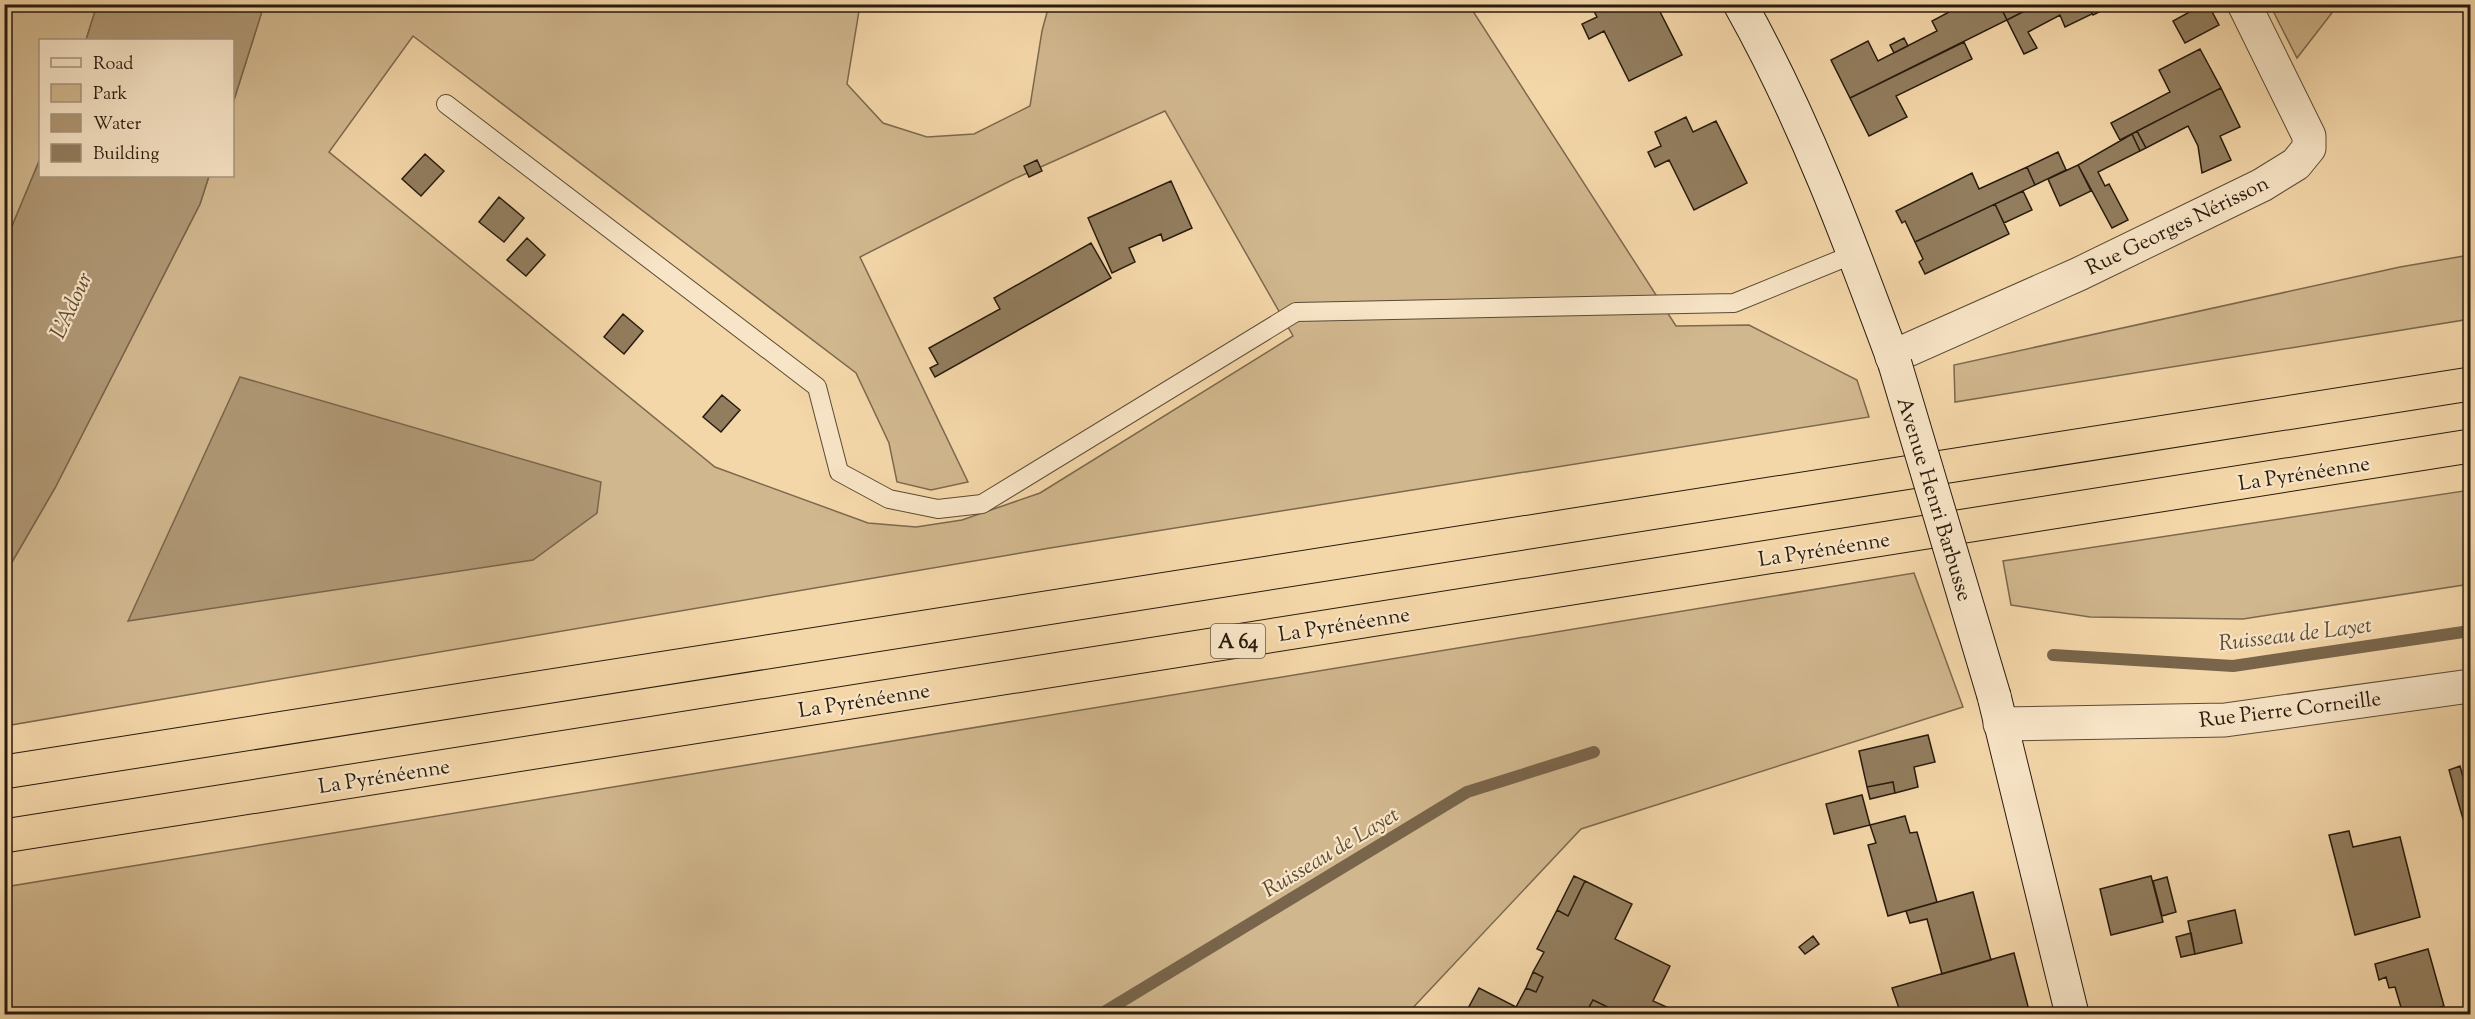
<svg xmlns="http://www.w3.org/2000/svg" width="2475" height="1019" font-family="'Sorts Mill Goudy',serif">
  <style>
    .green { fill: #d1b78e; stroke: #7c694e; stroke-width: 1.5; fill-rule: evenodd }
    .water { fill: #af9774; stroke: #79654b; stroke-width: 1.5 }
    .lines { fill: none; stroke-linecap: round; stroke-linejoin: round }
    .stream { stroke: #79654b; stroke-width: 12 }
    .building { fill: #927d5e; stroke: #281b0d; stroke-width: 1.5 }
    .service-casing { stroke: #5b4a34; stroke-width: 20 }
    .minor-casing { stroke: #5b4a34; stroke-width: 35 }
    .secondary-casing { stroke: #281b0d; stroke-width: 35 }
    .motorway-casing { stroke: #281b0d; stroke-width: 35 }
    .service { stroke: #f8e5c7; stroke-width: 18 }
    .minor { stroke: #f8e5c7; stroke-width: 33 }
    .secondary { stroke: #f8e5c7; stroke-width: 33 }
    .motorway { stroke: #f4d7a9; stroke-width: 33 }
    .secondary-bridge-casing { stroke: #281b0d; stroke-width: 35; stroke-linecap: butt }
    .secondary-bridge { stroke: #f8e5c7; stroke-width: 33 }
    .labels { text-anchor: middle; stroke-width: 4.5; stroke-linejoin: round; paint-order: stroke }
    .shield { fill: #f8e5c7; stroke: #665845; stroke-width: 1.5 }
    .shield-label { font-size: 20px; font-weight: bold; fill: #281b0d }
    .street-label { font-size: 21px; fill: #281b0d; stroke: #f8e5c7 }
    .water-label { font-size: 22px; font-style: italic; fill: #5e4d36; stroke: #f8e5c7 }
  </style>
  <rect width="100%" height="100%" fill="#f4d7a9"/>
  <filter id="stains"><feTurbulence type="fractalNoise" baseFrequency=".00333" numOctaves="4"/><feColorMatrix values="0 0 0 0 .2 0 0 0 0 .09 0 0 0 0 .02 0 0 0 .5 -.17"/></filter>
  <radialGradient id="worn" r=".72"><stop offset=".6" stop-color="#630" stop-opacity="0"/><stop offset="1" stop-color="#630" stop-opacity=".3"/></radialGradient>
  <path class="green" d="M5 5H97L86 40H40V159L5 243Z
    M264 5H869L859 11 847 84 883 123 927 137 974 134 1030 106 1042 31 1049 5H1469L1676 326 1749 325 1857 380 1869 417 1050 548 5 726V574L55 488 200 204 209 176H232L233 103ZM413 36 856 373 889 443 897 482 931 490 968 482 860 257 1012 180 1165 111 1293 336 1040 493 962 520 916 527 868 523 715 467 329 152Z
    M2270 5H2338L2297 58Z
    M2470 255V319L1955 402 1954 365 2400 267Z
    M2470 490V584L2243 619 2090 617 2011 605 2003 561Z
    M1914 573 1963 707 1581 829 1407 1014H5V887Z"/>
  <path class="water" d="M97 5V4L264 5 233 103 232 40H86Z
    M40 159V176H209L200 204 55 488 5 574V243Z
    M240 377 601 482 597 513 533 560 128 621Z"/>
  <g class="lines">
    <path class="stream" d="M2053 655 2233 666 2470 631
      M1101 1014 1467 792 1594 752"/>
  </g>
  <path class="building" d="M1590 4H1656L1682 55 1629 81 1604 31 1589 39 1582 24 1597 17Z
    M1964 4H1999L2007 20 1850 98 1831 60 1868 41 1878 61 1937 31 1932 21Z
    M1999 4H2038L2007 20Z
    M2038 4H2087L2092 14 2065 27 2060 15 2028 32 2037 48 2024 54 2007 20Z
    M2087 4H2115L2093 15Z
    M2204 4H2208L2219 25 2185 43 2173 21Z
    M1904 38 1908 46 1894 53 1890 45Z
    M1964 42 1972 59 1896 96 1907 117 1869 136 1850 98Z
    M2200 49 2221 88 2120 140 2111 123 2170 92 2159 70Z
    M2221 88 2240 127 2220 136 2231 160 2202 173 2198 146 2188 126 2146 148 2137 131Z
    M1686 117 1693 132 1716 121 1747 183 1694 210 1669 160 1655 167 1648 152 1661 146 1655 132Z
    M2137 131 2146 148 2140 151 2132 134Z
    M2132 134 2140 151 2098 172 2105 186 2109 184 2128 220 2112 228 2078 165Z
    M2058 152 2066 170 2035 185 2027 167Z
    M425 154 444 171 421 196 402 179Z
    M1037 160 1042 171 1029 177 1024 166Z
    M2078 165 2091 191 2060 206 2048 179Z
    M2027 167 2035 185 1915 242 1905 221 1902 223 1896 211 1972 173 1979 189Z
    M1171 181 1192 228 1163 241 1161 234 1129 248 1135 262 1112 273 1088 218Z
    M2023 191 2032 210 2004 223 1995 204Z
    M499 197 524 218 504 242 479 222Z
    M1995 204 2009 234 1925 274 1919 262 1923 259 1915 242Z
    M527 238 545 255 526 276 507 260Z
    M1091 243 1111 278 935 377 930 368 938 364 929 348 1000 309 994 298Z
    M623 314 643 331 624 354 604 337Z
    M722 395 740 410 721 432 703 417Z
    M1928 735 1935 762 1914 767 1918 787 1895 793 1893 782 1867 787 1859 751Z
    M2460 766 2470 803V825L2465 826 2449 770Z
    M1893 782 1895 793 1870 799 1867 787Z
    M1862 795 1870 825 1834 834 1826 804Z
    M1905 816 1910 833 1917 832 1937 902 1888 916 1868 845 1876 843 1870 825Z
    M2349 831 2353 847 2400 837 2420 917 2355 935 2329 835Z
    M1574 876 1585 881 1568 916 1557 910Z
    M2151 876 2163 922 2111 935 2100 889Z
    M2167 877 2176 912 2162 916 2153 881Z
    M1585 881 1632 904 1615 939 1670 966 1653 1001 1682 1014H1622L1593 1000 1585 1014H1465L1479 988 1516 1007 1526 988 1536 992 1543 977 1533 972 1544 952 1537 949 1557 910 1568 916Z
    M1973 892 1991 960 1942 974 1927 919 1910 923 1906 911Z
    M2235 910 2242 943 2195 954 2188 921Z
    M2191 933 2195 954 2181 957 2176 937Z
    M1813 936 1819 944 1805 954 1799 947Z
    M2428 949 2444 1006 2415 1014H2403L2395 987 2389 988 2386 977 2379 980 2375 964Z
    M2014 953 2030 1014H1901L1892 988Z
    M1533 972 1543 977 1536 992 1526 988Z
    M1593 1000 1622 1014H1599L1588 1009Z"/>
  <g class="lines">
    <defs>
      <path id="service" d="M446 104 817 387 839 472 889 499 938 509 982 504 1296 312 1734 303 1854 254"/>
      <path id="minor" d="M1892 357 2079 274 2262 185 2296 164 2309 148V136L2244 4
        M2000 724 2225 720 2470 686"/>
      <path id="secondary" d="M1740 4C1804 118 1850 242 1895 364
        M1994 696 2072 1014"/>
      <path id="motorway" d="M4 772 2470 384
        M4 836 2470 446"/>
    </defs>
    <use href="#service" class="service-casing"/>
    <use href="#minor" class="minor-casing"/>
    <use href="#secondary" class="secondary-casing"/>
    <use href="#motorway" class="motorway-casing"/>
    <use href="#service" class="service"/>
    <use href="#minor" class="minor"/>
    <use href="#secondary" class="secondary"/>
    <use href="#motorway" class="motorway"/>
    <defs>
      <path id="secondary-bridge" d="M1895 364 1994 696"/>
    </defs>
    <use href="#secondary-bridge" class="secondary-bridge-casing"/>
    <use href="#secondary-bridge" class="secondary-bridge"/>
  </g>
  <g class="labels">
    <rect class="shield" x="1211" y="624" width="54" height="34" rx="4.5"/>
    <g class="shield-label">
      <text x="1238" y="648">A 64</text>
    </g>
    <g class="street-label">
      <text transform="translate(2177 225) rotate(-26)" y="7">Rue Georges Nérisson</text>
      <text transform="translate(2304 473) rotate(-9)" y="7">La Pyrénéenne</text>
      <text transform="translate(1935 499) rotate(73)" y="7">Avenue Henri Barbusse</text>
      <text transform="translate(1824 549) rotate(-9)" y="7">La Pyrénéenne</text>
      <text transform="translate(1344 624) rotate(-9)" y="7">La Pyrénéenne</text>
      <text transform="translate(864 700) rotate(-9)" y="7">La Pyrénéenne</text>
      <text transform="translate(2290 709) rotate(-7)" y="7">Rue Pierre Corneille</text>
      <text transform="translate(384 776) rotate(-9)" y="7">La Pyrénéenne</text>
    </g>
    <g class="water-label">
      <text transform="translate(70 305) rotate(-65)" y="8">L'Adour</text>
      <text transform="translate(2295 633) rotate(-7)" y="8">Ruisseau de Layet</text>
      <text transform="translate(1330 851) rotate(-31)" y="8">Ruisseau de Layet</text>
    </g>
  </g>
  <rect width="2475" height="1019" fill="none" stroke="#f4d7a9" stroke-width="24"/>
  <rect x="6" y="6" width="2463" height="1007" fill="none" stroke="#281b0d" stroke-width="3"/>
  <rect x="12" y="12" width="2451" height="995" fill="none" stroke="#281b0d" stroke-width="1.5"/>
  <rect x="39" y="39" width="195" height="138" fill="#f8e5c7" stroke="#a5947d" stroke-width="1.5"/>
  <rect x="51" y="58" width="30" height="9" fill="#f8e5c7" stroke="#a5947d" stroke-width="1.5"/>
  <text x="93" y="69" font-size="18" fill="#281b0d">Road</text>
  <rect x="51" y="84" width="30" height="18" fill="#d1b78e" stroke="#a5947d" stroke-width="1.5"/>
  <text x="93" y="99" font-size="18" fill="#281b0d">Park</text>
  <rect x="51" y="114" width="30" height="18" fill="#af9774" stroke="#a5947d" stroke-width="1.5"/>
  <text x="93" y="129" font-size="18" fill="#281b0d">Water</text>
  <rect x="51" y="144" width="30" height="18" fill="#927d5e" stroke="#a5947d" stroke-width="1.5"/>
  <text x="93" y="159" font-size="18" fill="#281b0d">Building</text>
  <rect width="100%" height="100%" filter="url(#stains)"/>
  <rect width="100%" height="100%" fill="url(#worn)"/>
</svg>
